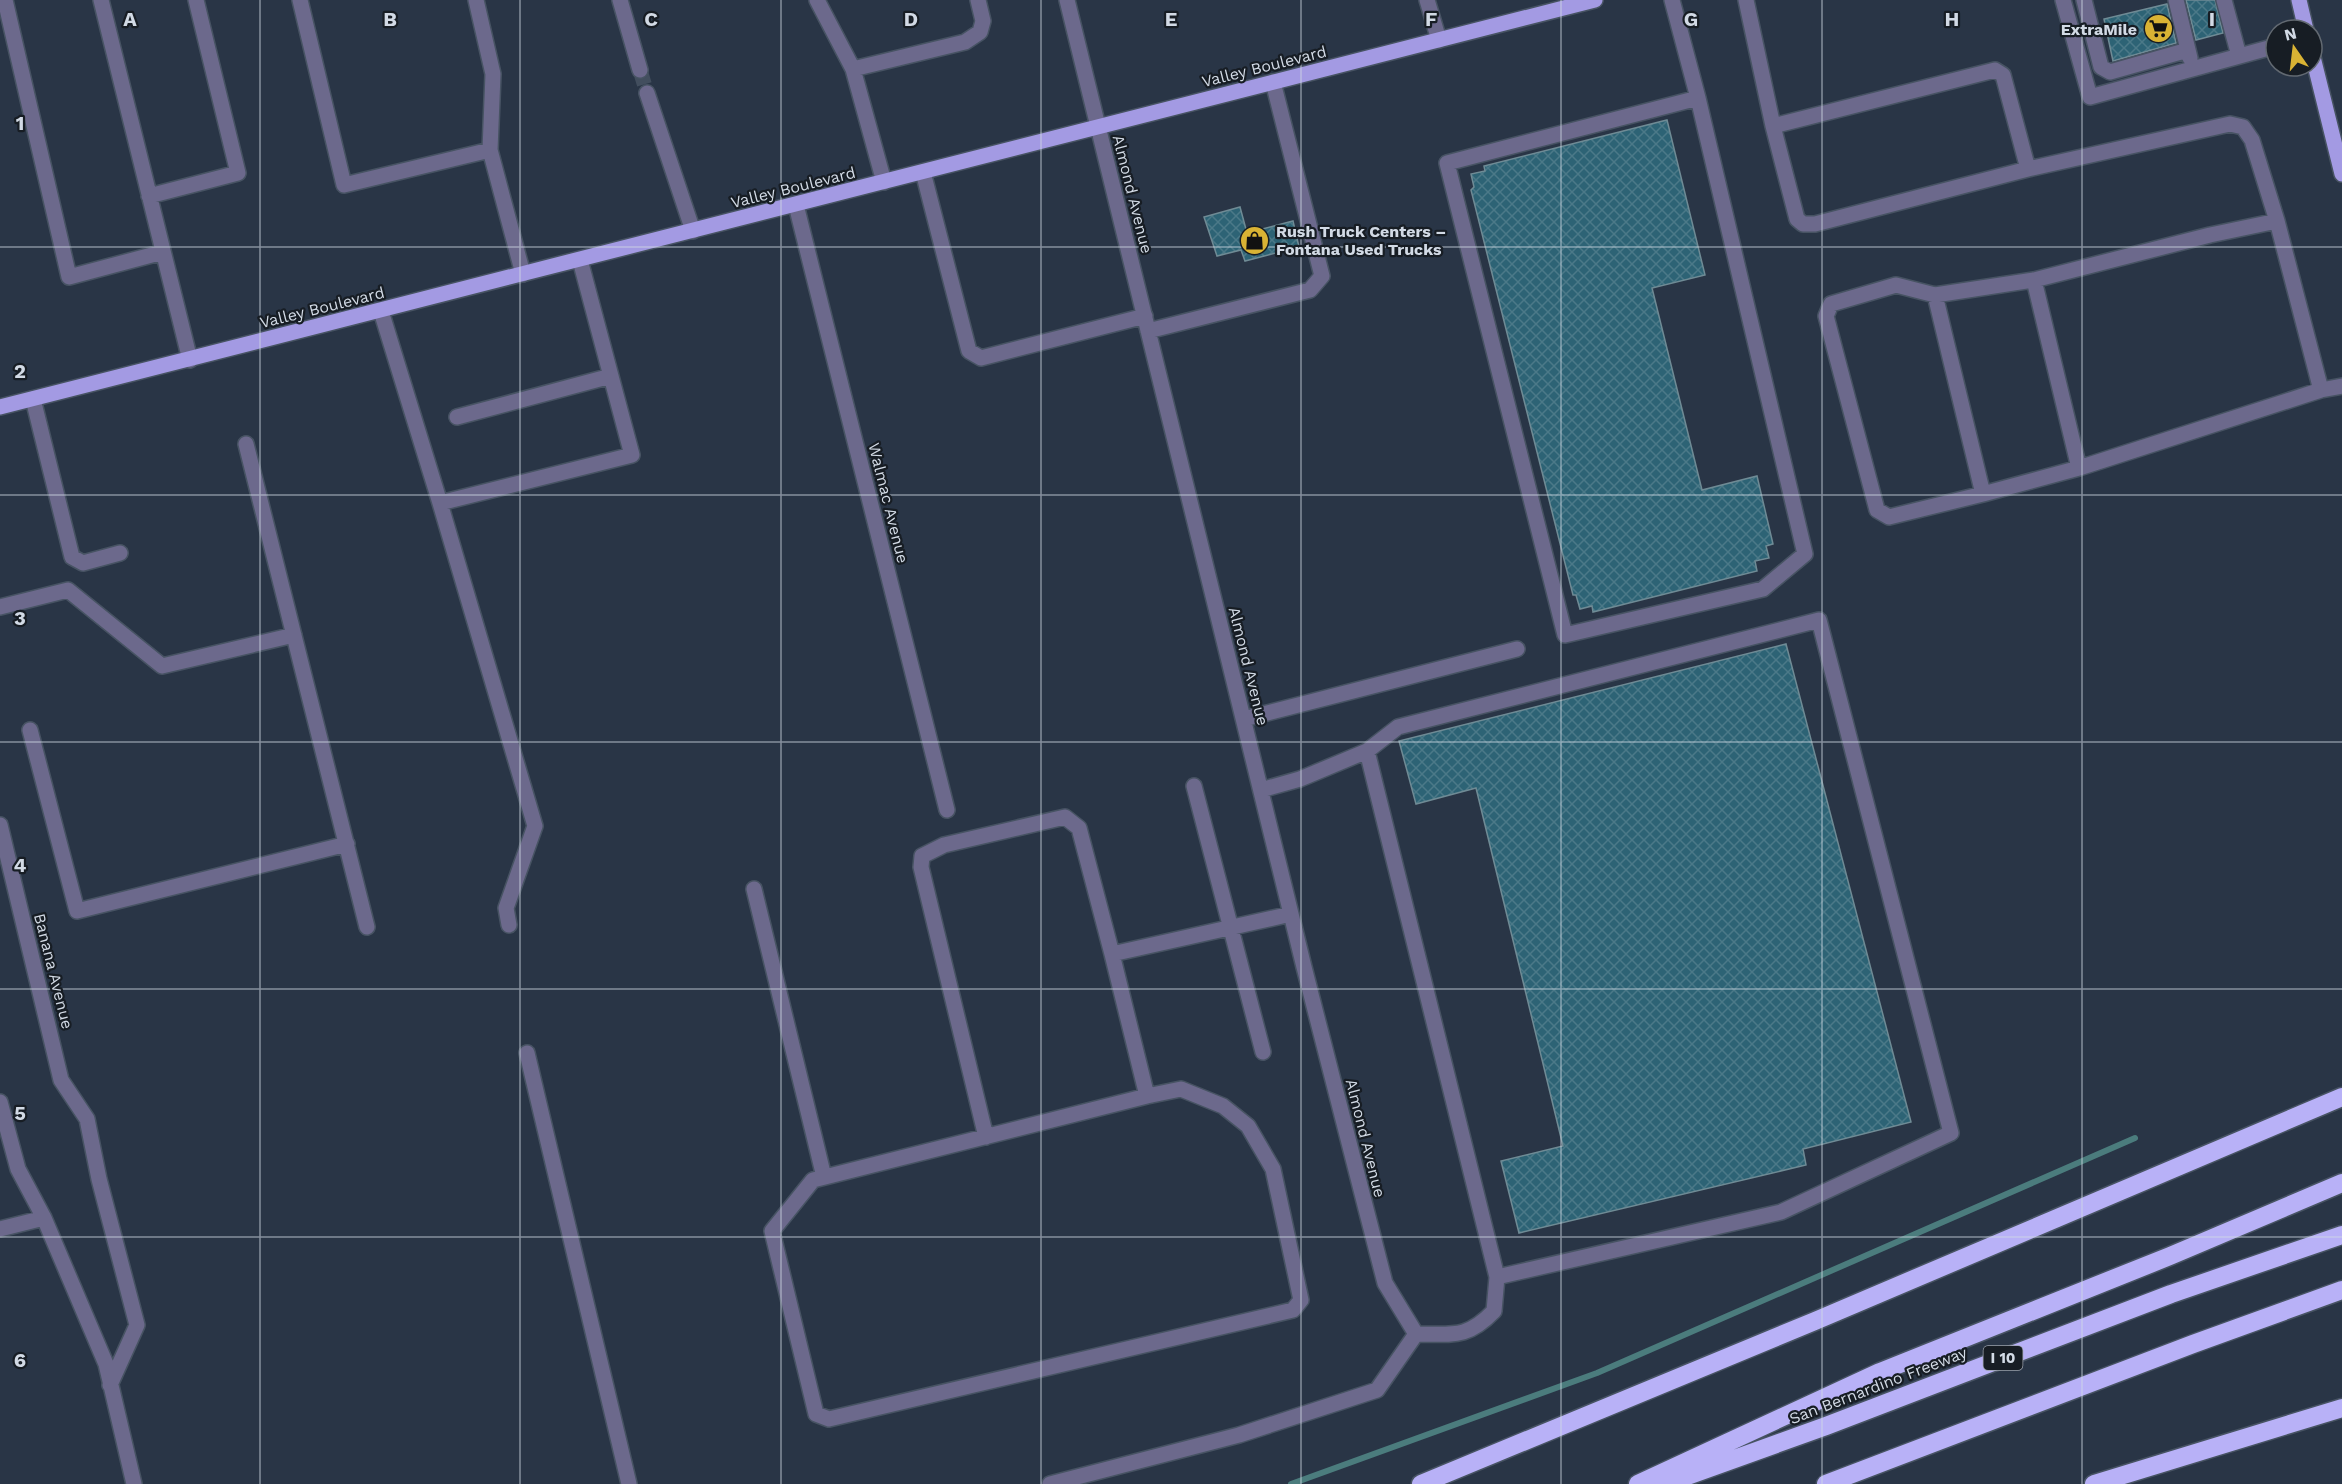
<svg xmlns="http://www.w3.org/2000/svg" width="2342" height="1484" font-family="'Work Sans',sans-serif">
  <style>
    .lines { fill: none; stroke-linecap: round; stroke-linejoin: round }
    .stream { stroke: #4b7c7d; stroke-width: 6 }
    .building { fill: url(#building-cross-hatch); stroke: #6f8b95; stroke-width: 1.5 }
    .minor-tunnel { stroke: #424e5e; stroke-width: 15; stroke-dasharray: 15 8; stroke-linecap: butt }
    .minor-casing { stroke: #475363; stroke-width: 18 }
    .major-casing { stroke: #475363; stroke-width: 18 }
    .highway-casing { stroke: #475363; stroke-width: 21 }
    .minor { stroke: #6c698c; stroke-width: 15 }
    .major { stroke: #a39ae3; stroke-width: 15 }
    .highway { stroke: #b8b1f7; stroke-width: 18 }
    .grid { fill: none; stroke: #d2dae5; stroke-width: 1.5; stroke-opacity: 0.55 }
    .labels { text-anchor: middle; stroke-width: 4.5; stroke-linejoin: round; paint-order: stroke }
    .shield { fill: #171d24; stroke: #9aa1ab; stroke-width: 1.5 }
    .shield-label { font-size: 15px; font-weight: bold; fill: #d2dae5 }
    .poi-label { font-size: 16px; font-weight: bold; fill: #d2dae5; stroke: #171d24; text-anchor: end }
    .street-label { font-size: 16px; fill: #d2dae5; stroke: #171d24 }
    .grid-label { font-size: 20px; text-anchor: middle; font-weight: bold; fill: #d2dae5; stroke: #171d24; stroke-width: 4.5; stroke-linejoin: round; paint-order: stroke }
  </style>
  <defs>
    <pattern id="building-cross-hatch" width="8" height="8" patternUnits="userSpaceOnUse" patternTransform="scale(1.5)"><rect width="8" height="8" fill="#2d6375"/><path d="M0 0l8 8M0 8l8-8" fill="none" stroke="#4b7988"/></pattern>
  </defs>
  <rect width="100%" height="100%" fill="#293546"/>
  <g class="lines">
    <path class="stream" d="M1291 1484 1597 1373 2135 1138"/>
  </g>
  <path class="building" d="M2186 0H2215L2223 33 2196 40Z
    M2167 4 2176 43 2113 61 2104 19Z
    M1667 120 1705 275 1652 288 1702 490 1757 476 1773 544 1766 546 1769 558 1755 561 1757 571 1593 612 1592 606 1580 609 1576 595H1573L1471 190 1474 187 1471 174 1485 171 1484 166Z
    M1240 207 1247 233 1293 221 1299 247 1245 261 1241 250 1217 256 1204 217Z
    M1786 644 1911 1122 1803 1149 1806 1165 1519 1233 1501 1161 1563 1146 1476 788 1416 804 1399 741Z"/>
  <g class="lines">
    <path class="minor-tunnel" d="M640 70 647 93"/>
    <defs>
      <path id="minor" d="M5 0 69 277 163 252
        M101 0 190 360
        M300 0 344 185 490 150
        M476 0 493 74 490 150 523 274
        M620 0 640 70
        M817 0 853 69
        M1067 0 1304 967 1385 1283 1416 1334
        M1427 0 1439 40
        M1672 0 1698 98 1805 554 1763 589 1565 635 1447 163 1698 98
        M1746 0 1773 126 1995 70 2003 75 2028 169 2230 124 2243 127 2252 140 2277 221
        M2063 0 2090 97 2276 46
        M2084 0 2101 67 2110 72 2188 50
        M2176 0 2190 58
        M2224 0 2239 56
        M647 93 693 231
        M1773 126 1797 219 1803 224H1815L2028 169
        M923 172 969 351 981 358 1145 316
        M884 182 853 69 965 42 980 32 983 21 978 0
        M149 196 238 173 196 0
        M796 205 947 810
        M2034 280 2079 468
        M1935 295 1983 494
        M381 311 440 503 535 826 506 908 509 925
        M1148 331 1310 290 1322 276 1273 82
        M2321 390 2277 221 2210 235 2034 280 1935 295 1896 285 1831 304 1826 316 1877 510 1889 517 1983 494 2079 468 2321 390 2342 386
        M33 399 72 557 83 563 120 553
        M457 417 611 376
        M246 444 367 927
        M440 503 632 455 580 260
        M0 607 68 590 162 666 294 635
        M1244 719 1517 649
        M30 730 77 911 347 844
        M1367 751 1497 1277 1494 1311C1467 1339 1453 1334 1416 1334
        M1194 786 1263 1052
        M1261 790 1300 779 1367 751 1398 727 1819 620 1951 1133 1781 1212 1497 1277
        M0 825 61 1080 87 1119 99 1179 137 1325 110 1385
        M754 889 824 1177
        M527 1053 629 1484
        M1147 1096 1181 1089 1223 1106 1248 1126 1273 1169 1301 1300 1293 1310 829 1419 816 1414 772 1231 813 1180 1147 1096 1112 954 1291 914
        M0 1102 18 1169 44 1218 106 1364 134 1484
        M986 1137 921 867 922 856 944 845 1065 817 1079 828 1112 954
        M0 1229 44 1218
        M1050 1484 1239 1435 1377 1390 1416 1334"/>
      <path id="major" d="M2299 0 2306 30
        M2312 53 2342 174
        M0 407 1595 0"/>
      <path id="highway" d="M1421 1484 1815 1321 2342 1097
        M1638 1484 1880 1372 2170 1256 2342 1183
        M1665 1484 1826 1426 2171 1294 2342 1235
        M1826 1484 2193 1344 2342 1290
        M2094 1484 2342 1408"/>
    </defs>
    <use href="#minor" class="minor-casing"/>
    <use href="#major" class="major-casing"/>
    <use href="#highway" class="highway-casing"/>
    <use href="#minor" class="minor"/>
    <use href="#major" class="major"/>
    <use href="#highway" class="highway"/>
  </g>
  <path class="grid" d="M260 0V1484M520 0V1484M781 0V1484M1041 0V1484M1301 0V1484M1561 0V1484M1822 0V1484M2082 0V1484M0 247H2342M0 495H2342M0 742H2342M0 989H2342M0 1237H2342"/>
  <defs>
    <symbol id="supermarket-disc" viewBox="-11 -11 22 22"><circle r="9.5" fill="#d9b334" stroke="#171d24"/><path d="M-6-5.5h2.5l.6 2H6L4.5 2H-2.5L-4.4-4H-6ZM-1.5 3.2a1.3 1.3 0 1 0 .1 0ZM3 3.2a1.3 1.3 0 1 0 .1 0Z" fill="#111"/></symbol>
    <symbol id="shop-disc" viewBox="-11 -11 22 22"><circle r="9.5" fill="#d9b334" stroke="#171d24"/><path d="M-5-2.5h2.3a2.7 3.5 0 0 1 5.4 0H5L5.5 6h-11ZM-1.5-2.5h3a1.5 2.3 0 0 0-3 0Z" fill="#111"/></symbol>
  </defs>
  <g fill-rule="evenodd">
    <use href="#supermarket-disc" x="2142" y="12" width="33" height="33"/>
    <use href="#shop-disc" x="1238" y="224" width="33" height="33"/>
  </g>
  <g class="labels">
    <rect class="shield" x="1983.5" y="1346" width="39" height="24" rx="4.5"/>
    <g class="shield-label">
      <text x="2003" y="1363">I 10</text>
    </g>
    <g class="poi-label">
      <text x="2137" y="35">ExtraMile</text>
      <text x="1276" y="237" text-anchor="start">Rush Truck Centers –<tspan x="1276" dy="18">Fontana Used Trucks</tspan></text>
    </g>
    <g class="street-label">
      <text transform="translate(1264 66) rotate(-14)" y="6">Valley Boulevard</text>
      <text transform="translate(793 187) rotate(-14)" y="6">Valley Boulevard</text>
      <text transform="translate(1133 194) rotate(76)" y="6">Almond Avenue</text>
      <text transform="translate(322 307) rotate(-14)" y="6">Valley Boulevard</text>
      <text transform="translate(889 503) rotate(76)" y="6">Walmac Avenue</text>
      <text transform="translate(1249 666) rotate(76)" y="6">Almond Avenue</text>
      <text transform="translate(54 971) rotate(76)" y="6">Banana Avenue</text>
      <text transform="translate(1366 1138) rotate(76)" y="6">Almond Avenue</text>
      <text transform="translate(1878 1385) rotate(-21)" y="6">San Bernardino Freeway</text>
    </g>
  </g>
  <g class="grid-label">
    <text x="130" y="26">A</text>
    <text x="390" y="26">B</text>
    <text x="651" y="26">C</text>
    <text x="911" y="26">D</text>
    <text x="1171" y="26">E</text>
    <text x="1431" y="26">F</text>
    <text x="1691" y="26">G</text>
    <text x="1952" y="26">H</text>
    <text x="2212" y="26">I</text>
    <text x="20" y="130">1</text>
    <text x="20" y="378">2</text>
    <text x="20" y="625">3</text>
    <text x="20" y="872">4</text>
    <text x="20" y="1120">5</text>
    <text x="20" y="1367">6</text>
  </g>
  <g transform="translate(2294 48) rotate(346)"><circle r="28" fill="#171d24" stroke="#626971" stroke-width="1.5"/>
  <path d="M0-4.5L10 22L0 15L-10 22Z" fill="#d9b334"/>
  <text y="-9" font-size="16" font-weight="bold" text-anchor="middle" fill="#d2dae5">N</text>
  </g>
</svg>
